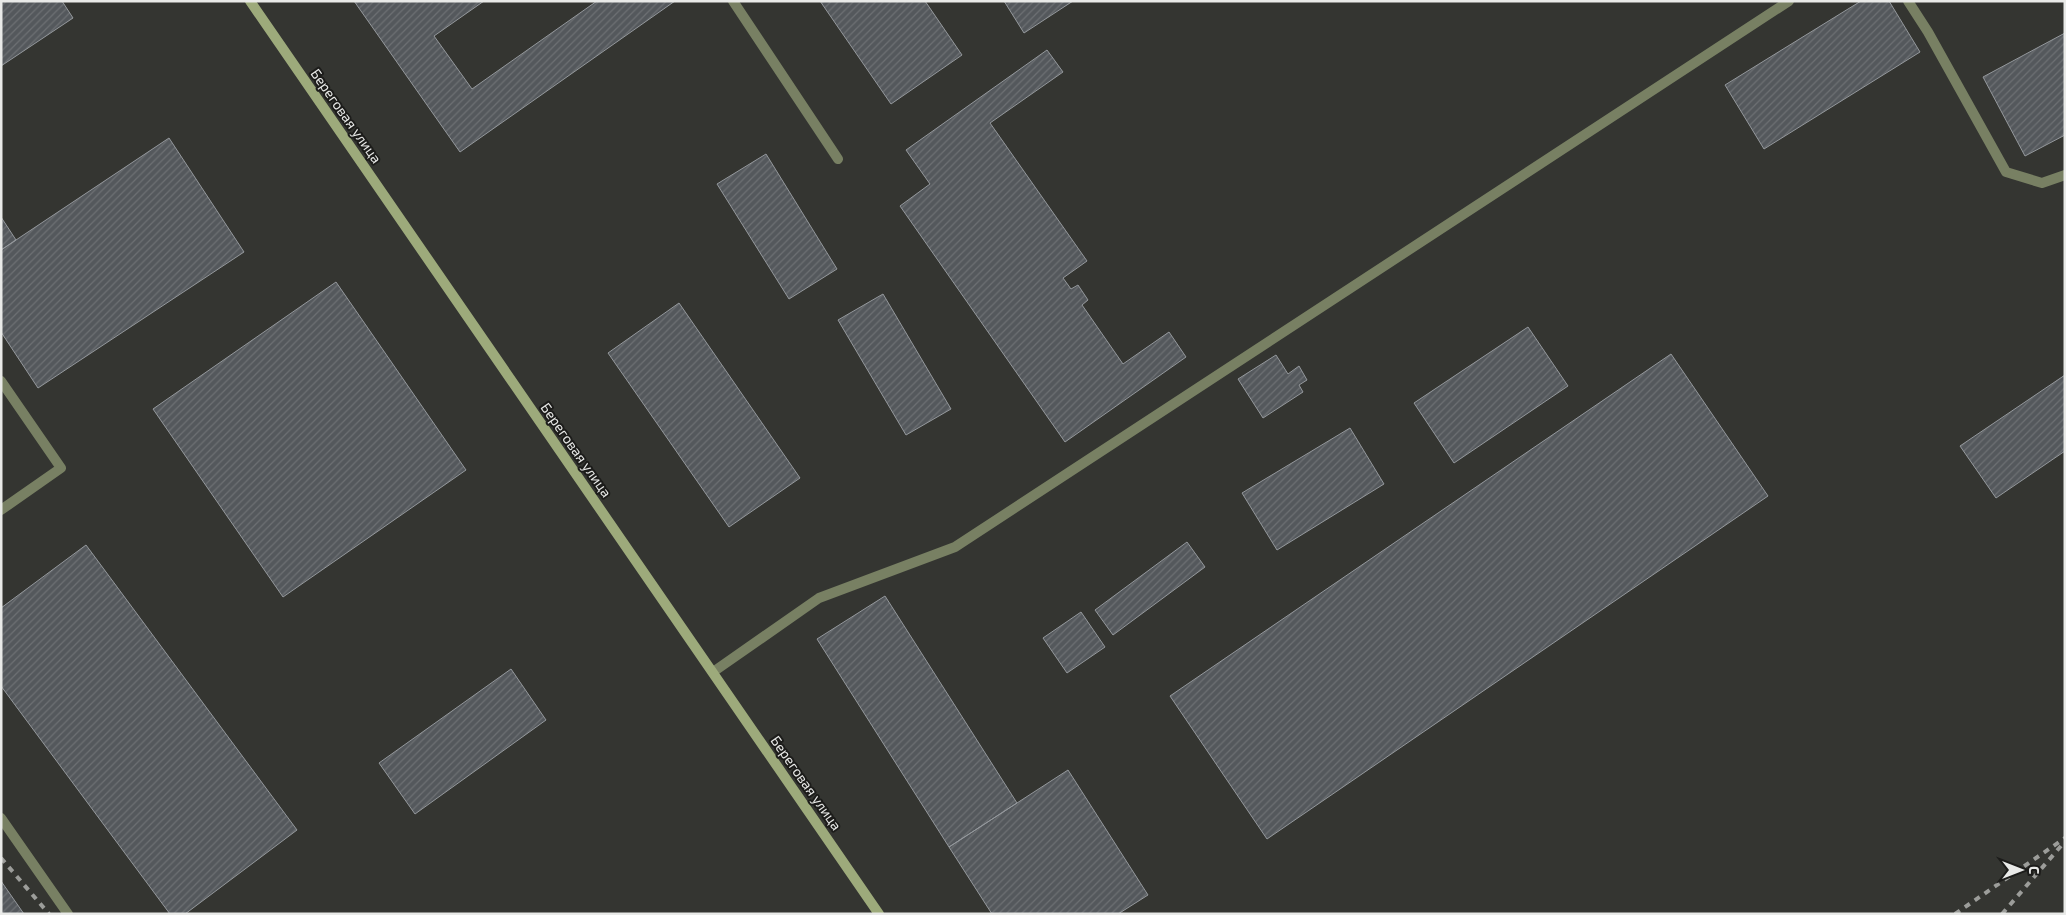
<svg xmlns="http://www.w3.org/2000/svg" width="2066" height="915" font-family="'Exo 2',sans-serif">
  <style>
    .building { fill: url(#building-hatch); stroke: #94989c }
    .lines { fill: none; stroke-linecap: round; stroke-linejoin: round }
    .lane { stroke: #788063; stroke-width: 10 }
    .secondary { stroke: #9daa7b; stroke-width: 10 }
    .rail { stroke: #9c9d9a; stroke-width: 4; stroke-dasharray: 6 6; stroke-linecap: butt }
    .labels { text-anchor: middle; stroke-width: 4; stroke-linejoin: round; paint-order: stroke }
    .street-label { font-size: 14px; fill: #e9eae8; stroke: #1c1c1a }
  </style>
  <defs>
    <pattern id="building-hatch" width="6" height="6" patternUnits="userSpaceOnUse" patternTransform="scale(1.25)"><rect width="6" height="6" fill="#54585c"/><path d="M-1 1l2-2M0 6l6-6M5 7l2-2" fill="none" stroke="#6d7073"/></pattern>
  </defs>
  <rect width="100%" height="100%" fill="#343531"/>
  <path class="building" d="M1 1H62L73 18 1 66Z
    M354 1H484L434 36 472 89 597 1H675L460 152Z
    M820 1H925L962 55 891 104Z
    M1004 1H1073L1024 33Z
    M1861 1H1889L1920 52 1764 149 1725 85Z
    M2065 33V135L2025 156 1983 77Z
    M1047 50 1063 72 990 123 1087 261 1063 278 1071 289 1078 285 1088 300 1082 305 1123 364 1169 332 1186 357 1065 442 900 206 930 184 906 150Z
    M169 138 244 252 38 388 1 332V250Z
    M766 154 837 269 789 299 717 184Z
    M1 217 16 240 1 250Z
    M336 282 466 470 283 597 153 409Z
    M883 294 951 409 906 435 838 320Z
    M679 303 800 478 729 527 608 353Z
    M1528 327 1568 386 1454 463 1414 403Z
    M1671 354 1768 496 1267 839 1170 696Z
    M1276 355 1288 374 1299 366 1307 380 1299 385 1303 392 1263 418 1238 379Z
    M2065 375V451L1996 498 1960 446Z
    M1350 428 1384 484 1277 550 1242 493Z
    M1187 542 1205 567 1113 635 1095 610Z
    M86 545 297 830 185 914H170L1 686V608Z
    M885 596 1017 803 949 847 817 639Z
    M1081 612 1105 647 1067 673 1043 638Z
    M511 669 546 720 415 814 379 763Z
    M1068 770 1148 895 1118 914H992L949 847Z
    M1 881 24 914H1Z"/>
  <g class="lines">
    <path class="lane" d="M733 1 838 159
      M1908 1 1928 32 2006 172 2042 183 2065 175
      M1 381 61 468 1 510
      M713 672 819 598 955 547 1789 1
      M1 818 68 914"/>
    <path class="secondary" d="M250 1 879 914"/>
    <path class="rail" d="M1 858 49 914
      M1955 914 2065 838
      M2002 914 2061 846"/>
  </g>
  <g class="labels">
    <g class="street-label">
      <text transform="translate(346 116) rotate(55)" y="5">Береговая улица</text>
      <text transform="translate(576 450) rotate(55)" y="5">Береговая улица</text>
      <text transform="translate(806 783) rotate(55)" y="5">Береговая улица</text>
    </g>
  </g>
  <rect width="2066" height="915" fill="none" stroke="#e9eae8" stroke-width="5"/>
  <g transform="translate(2021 870) rotate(90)" stroke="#1c1c1a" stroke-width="4" paint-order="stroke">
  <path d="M0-4L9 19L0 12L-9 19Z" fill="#e9eae8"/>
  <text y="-8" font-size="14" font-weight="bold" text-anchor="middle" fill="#e9eae8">С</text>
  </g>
</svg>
